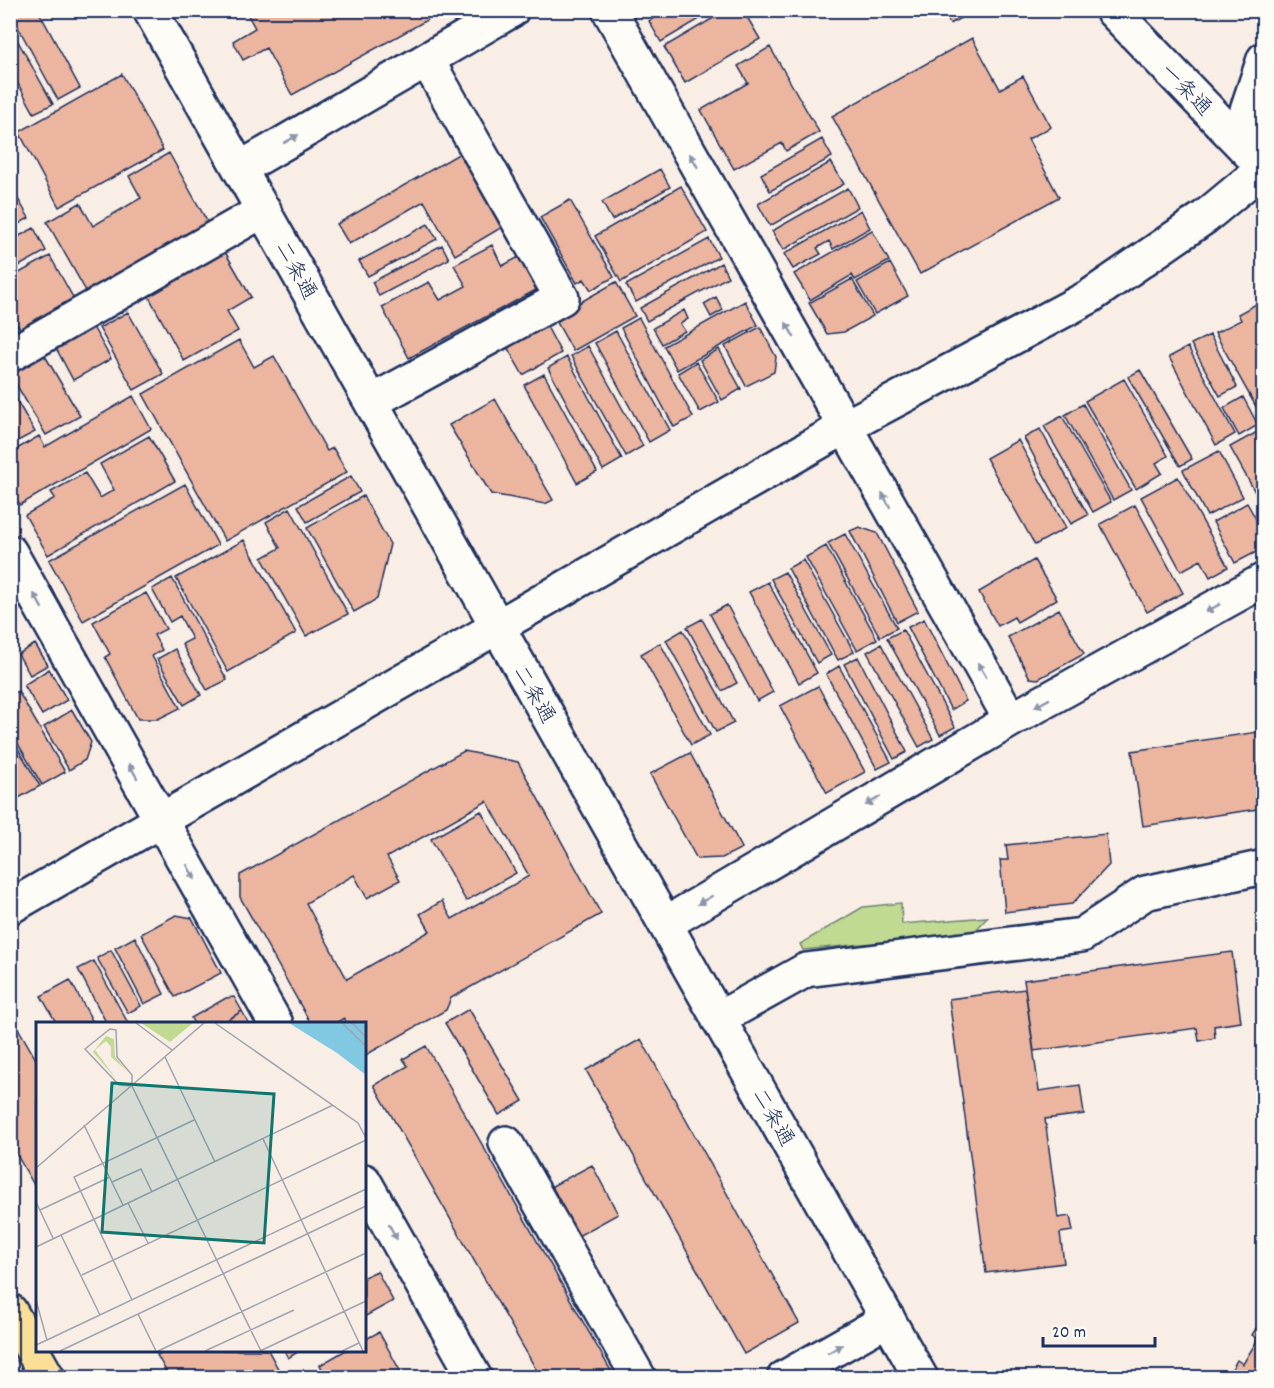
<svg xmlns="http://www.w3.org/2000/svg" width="1274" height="1388" font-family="Dekko,'Klee One',sans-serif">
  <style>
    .green { fill: #c0da91; stroke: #6e8478; stroke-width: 1.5 }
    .building { fill: #ebb59f; stroke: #1b2f5e; stroke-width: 1.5; fill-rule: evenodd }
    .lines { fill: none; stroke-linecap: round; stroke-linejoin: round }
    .minor-casing { stroke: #1b2f5e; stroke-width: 38 }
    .highway-casing { stroke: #1b2f5e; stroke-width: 38 }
    .minor { stroke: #fdfcf7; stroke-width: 33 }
    .highway { stroke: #fbdf96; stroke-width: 33 }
    .oneway { fill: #8c96aa }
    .labels { text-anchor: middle; stroke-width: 4.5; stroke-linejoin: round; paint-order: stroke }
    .street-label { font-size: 21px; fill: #1b2f5e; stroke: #fdfcf7 }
    .inset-road { fill: none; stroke: #a0a2af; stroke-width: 1.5 }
    .view { fill: #0f766e; fill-opacity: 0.15; stroke: #0f766e; stroke-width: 3 }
    .inset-edge { fill: none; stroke: #1b2f5e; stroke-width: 3 }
  </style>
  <rect width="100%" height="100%" fill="#f9eee5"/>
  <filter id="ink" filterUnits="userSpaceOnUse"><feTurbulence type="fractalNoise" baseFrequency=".0167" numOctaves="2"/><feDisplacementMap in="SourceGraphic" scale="12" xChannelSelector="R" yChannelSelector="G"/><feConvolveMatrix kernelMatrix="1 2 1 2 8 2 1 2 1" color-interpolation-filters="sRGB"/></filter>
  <g filter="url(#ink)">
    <path class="green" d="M901 903 902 924 988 917 973 933 803 950 800 944 863 907Z"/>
    <path class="building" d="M21 10H38L80 88 58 100 12 16Z
      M245 10H422L427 20 292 95 266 48 243 60 233 41 255 28Z
      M667 10H706L708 14 661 42 649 21Z
      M727 10H743L760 39 685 83 664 47Z
      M943 10H975L950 24Z
      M10 27 53 104 34 113 10 69Z
      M972 38 1000 89 1023 76 1051 127 1028 139 1059 197 920 274 832 116Z
      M770 47 819 132 786 151 782 143 734 169 701 110 748 83 738 66Z
      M122 74 163 150 59 207 19 132Z
      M10 114 16 125 10 129Z
      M822 139 832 157 770 191 761 174Z
      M462 152 504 226 455 255 424 201 349 244 337 224Z
      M169 153 208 223 86 291 47 222 80 203 93 226 141 198 129 176Z
      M831 162 844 184 770 226 758 204Z
      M660 169 670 187 612 220 602 202Z
      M10 185 29 218 10 229Z
      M681 186 707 232 621 282 595 236Z
      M848 188 858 207 783 250 772 231Z
      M570 200 614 277 591 290 584 279 577 283 540 217Z
      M861 210 870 228 833 249 829 241 817 248 821 254 793 269 784 254Z
      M428 224 437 239 368 276 359 261Z
      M34 228 46 251 10 271V241Z
      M872 230 889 261 855 280 852 275 810 300 794 274Z
      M709 239 719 257 636 302 626 285Z
      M442 245 449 259 379 296 372 282Z
      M492 245 502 266 519 257 536 290 409 358 382 307 429 282 440 300 466 286 454 265Z
      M225 252 251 297 227 311 238 331 184 361 148 295Z
      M50 256 75 301 21 331 10 312V278Z
      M721 263 728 277 647 321 640 308Z
      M890 263 908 296 875 314 857 282Z
      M852 279 873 316 844 332 827 334 809 303Z
      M616 282 635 316 573 351 554 317Z
      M716 297 723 310 711 317 704 304Z
      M745 301 758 325 677 370 664 346Z
      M1258 303 1261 308 1264 306V421L1215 333 1241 320 1238 314Z
      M684 310 688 319 680 324 685 331 662 344 653 328Z
      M128 312 163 374 134 390 99 328Z
      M639 318 693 417 674 427 621 328Z
      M545 323 561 353 523 375 506 345Z
      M93 327 111 359 73 380 56 348Z
      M760 327 776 357 774 372 746 386 725 346Z
      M616 331 670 430 649 442 595 343Z
      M1210 335 1237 387 1220 396 1191 344Z
      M239 340 254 367 274 356 327 451 333 448 347 472 225 541 143 394Z
      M588 346 643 446 626 456 571 356Z
      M1188 347 1235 434 1216 445 1169 357Z
      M719 349 741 389 722 400 700 360Z
      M44 354 80 416 46 435 10 374Z
      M567 357 622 459 603 470 548 368Z
      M696 362 719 402 700 412 678 373Z
      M1140 370 1192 459 1180 466 1128 377Z
      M544 374 597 472 577 483 524 385Z
      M1124 379 1168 456 1156 463 1162 473 1136 489 1085 401Z
      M10 389 35 432 10 445Z
      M133 396 151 429 20 505 10 488V453L39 436 45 447Z
      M1243 397 1258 425 1239 436 1224 408Z
      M495 399 553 500 545 504 491 494 449 425Z
      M1083 404 1131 490 1113 500 1065 415Z
      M1062 416 1111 502 1093 512 1044 426Z
      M1040 429 1088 515 1071 524 1024 438Z
      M1259 431 1264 439V508L1230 447Z
      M149 436 175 481 48 555 25 515 55 498 51 492 85 473 100 498 114 490 100 464Z
      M1018 440 1066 528 1035 545 986 458Z
      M1219 451 1243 497 1207 516 1183 470Z
      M351 476 360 492 307 522 298 506Z
      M1178 477 1228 567 1210 577 1201 560 1181 571 1141 497Z
      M185 484 218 545 83 621 49 560Z
      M363 496 390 544 377 599 354 612 307 528Z
      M1247 503 1264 533V548L1235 563 1213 522Z
      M1135 505 1183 593 1147 612 1100 524Z
      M290 508 348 614 306 636 262 558 280 548 266 522Z
      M859 527 877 533 918 611 897 622 850 531Z
      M845 534 897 628 880 637 828 543Z
      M244 540 296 633 228 672 176 578Z
      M826 546 877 639 857 650 806 557Z
      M803 560 854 652 838 660 788 568Z
      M1034 560 1057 599 1017 622 1014 617 998 626 979 592Z
      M785 572 831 655 817 663 771 579Z
      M172 578 227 680 207 690 182 644 192 639 180 616 170 622 152 589Z
      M768 582 817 673 799 683 749 592Z
      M146 593 166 629 154 635 162 650 152 656 180 708 158 719H138L105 657 110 654 93 622Z
      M727 605 773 692 757 701 710 614Z
      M1059 609 1084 654 1038 679 1030 678 1008 637Z
      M702 619 737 683 722 691 687 627Z
      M924 619 966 701 951 710 908 627Z
      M683 630 734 723 716 732 666 640Z
      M903 630 955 727 940 735 887 638Z
      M660 643 710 735 691 745 641 654Z
      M35 644 48 665 30 675 18 654Z
      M881 644 933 739 919 747 867 652Z
      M175 649 201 695 184 705 157 659Z
      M858 657 907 752 894 759 844 664Z
      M839 666 891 762 877 769 826 674Z
      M49 669 67 700 42 715 24 685Z
      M818 686 865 772 827 793 780 706Z
      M18 691 65 772 42 785 10 730V695Z
      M72 710 91 742 85 760 69 770 44 727Z
      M1264 731V808L1143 826 1132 751Z
      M10 735 40 786 17 799 10 788Z
      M464 751 518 762 601 914 451 998 446 1010 364 1056V1024H347L344 1018 334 1024H311L240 897V875ZM487 801 529 876 452 919 442 901 420 914 430 931 347 979 306 903 354 875 367 898 400 880 387 857Z
      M690 753 742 848 722 858 697 859 650 774Z
      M481 811 516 873 466 901 431 839Z
      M1106 834 1109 865 1072 904 1005 912 1000 860H1008L1006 845Z
      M176 915 192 918 221 973 175 997 141 934Z
      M135 937 164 994 144 1004 115 948Z
      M111 950 141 1006 128 1013 97 958Z
      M1232 952 1241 1022 1214 1026 1215 1038 1199 1041 1197 1028 1034 1051 1024 980Z
      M94 961 128 1023 127 1024H107L78 969Z
      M70 980 94 1024H57L41 996Z
      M1025 989 1039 1091 1080 1085 1084 1114 1045 1119 1058 1218 1070 1216 1073 1231 1060 1233 1064 1263 986 1273 949 999Z
      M234 997 242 1011 221 1024H194L191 1018 226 998Z
      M469 1009 523 1101 499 1115 445 1023Z
      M242 1011 249 1024H221Z
      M10 1014 38 1063V1192L10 1143Z
      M641 1039 799 1323 744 1354 586 1070Z
      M426 1046 615 1378H541L374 1085 408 1066 403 1059Z
      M592 1165 618 1214 578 1236 552 1186Z
      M377 1271 393 1301 364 1317V1277Z
      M1264 1315V1378H1227L1237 1360 1243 1364 1258 1339 1252 1335Z
      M379 1332 404 1378H327L320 1365 346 1350H364V1340Z
      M166 1350H268L283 1378H170L157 1355Z
      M284 1350H301L288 1358Z
      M10 1365 18 1378H10Z"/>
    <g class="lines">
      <defs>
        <path id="minor" d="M150 10 921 1378
          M609 10 1011 720
          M1112 10 1264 168
          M1262 163 1247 110 1264 59
          M241 168 512 10
          M10 355 264 210
          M371 402 562 298 427 60
          M10 552 276 1024
          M10 907 845 427 1089 297 1205 217 1264 168
          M665 924 1011 720 1264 580
          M718 1019 806 970 1082 935 1145 893 1264 867
          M506 1143 639 1378
          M364 1181 475 1378
          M784 1378 888 1319"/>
        <path id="highway" d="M10 1311 48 1378"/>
      </defs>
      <use href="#minor" class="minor-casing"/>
      <use href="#highway" class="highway-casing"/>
      <use href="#minor" class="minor"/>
      <use href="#highway" class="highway"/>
    </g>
    <defs><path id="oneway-solid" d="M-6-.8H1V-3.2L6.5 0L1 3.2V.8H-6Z" transform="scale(1.5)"/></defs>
    <g class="oneway">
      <use href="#oneway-solid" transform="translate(291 139) rotate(-30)"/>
      <use href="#oneway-solid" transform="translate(694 161) rotate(-120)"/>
      <use href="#oneway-solid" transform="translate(790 330) rotate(-120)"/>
      <use href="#oneway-solid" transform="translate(886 500) rotate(-119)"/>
      <use href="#oneway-solid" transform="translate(38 601) rotate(-119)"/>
      <use href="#oneway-solid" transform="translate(1213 608) rotate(151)"/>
      <use href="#oneway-solid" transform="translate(982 670) rotate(-120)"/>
      <use href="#oneway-solid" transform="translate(1042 703) rotate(151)"/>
      <use href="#oneway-solid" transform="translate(133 771) rotate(-120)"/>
      <use href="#oneway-solid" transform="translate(873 801) rotate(150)"/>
      <use href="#oneway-solid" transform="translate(191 872) rotate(61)"/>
      <use href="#oneway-solid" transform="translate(705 900) rotate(150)"/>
      <use href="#oneway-solid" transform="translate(393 1232) rotate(61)"/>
      <use href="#oneway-solid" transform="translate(835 1349) rotate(-30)"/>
    </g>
  </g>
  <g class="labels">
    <g class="street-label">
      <text transform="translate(1187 89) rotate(46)" y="7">一条通</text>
      <text transform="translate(297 270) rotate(61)" y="7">二条通</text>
      <text transform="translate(535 694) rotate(60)" y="7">二条通</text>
      <text transform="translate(774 1117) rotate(60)" y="7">二条通</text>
    </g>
  </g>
  <g transform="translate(36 1022)">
    <rect width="330" height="330" fill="#f9eee5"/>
    <path d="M105 1H157L134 20ZM70 14 78 17 79 35 91 49 75 35V25L70 19 59 28 81 58 57 30Z" fill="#c0da91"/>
    <path d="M253 1H330V53L301 31Z" fill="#81c9e2"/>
    <path class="inset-road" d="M100 1 136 28M179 1 322 101 330 116M306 1 330 24M316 1 330 15M129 35 179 140M96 64 83 63 49 27 74 7 80 8 81 35 96 53V64L225 329M48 103 87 183M227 117 327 329M0 146 168 1M76 160 105 147 116 170M0 180 17 216M92 181 112 221M4 188 74 155M25 213 64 293M0 225 297 83M46 253 330 118M0 278 11 318 0 323M96 278 38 155 158 98M102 292 120 329M11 318 330 167M24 329 330 184M122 329 330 231M169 329 258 288M224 329 330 279M306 329 323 321"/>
    <path class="view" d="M76 61 238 72 228 221 66 210Z"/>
    <rect width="330" height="330" class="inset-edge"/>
  </g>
  <rect width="1274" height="1388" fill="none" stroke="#fdfcf7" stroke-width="36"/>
  <rect x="18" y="18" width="1238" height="1352" fill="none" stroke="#1b2f5e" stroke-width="2" filter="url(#ink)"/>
  <path d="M1043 1337v9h112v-9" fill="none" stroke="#1b2f5e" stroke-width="3"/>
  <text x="1052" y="1337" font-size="18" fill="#1b2f5e" stroke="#fdfcf7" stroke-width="4.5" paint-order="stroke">20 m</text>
</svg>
